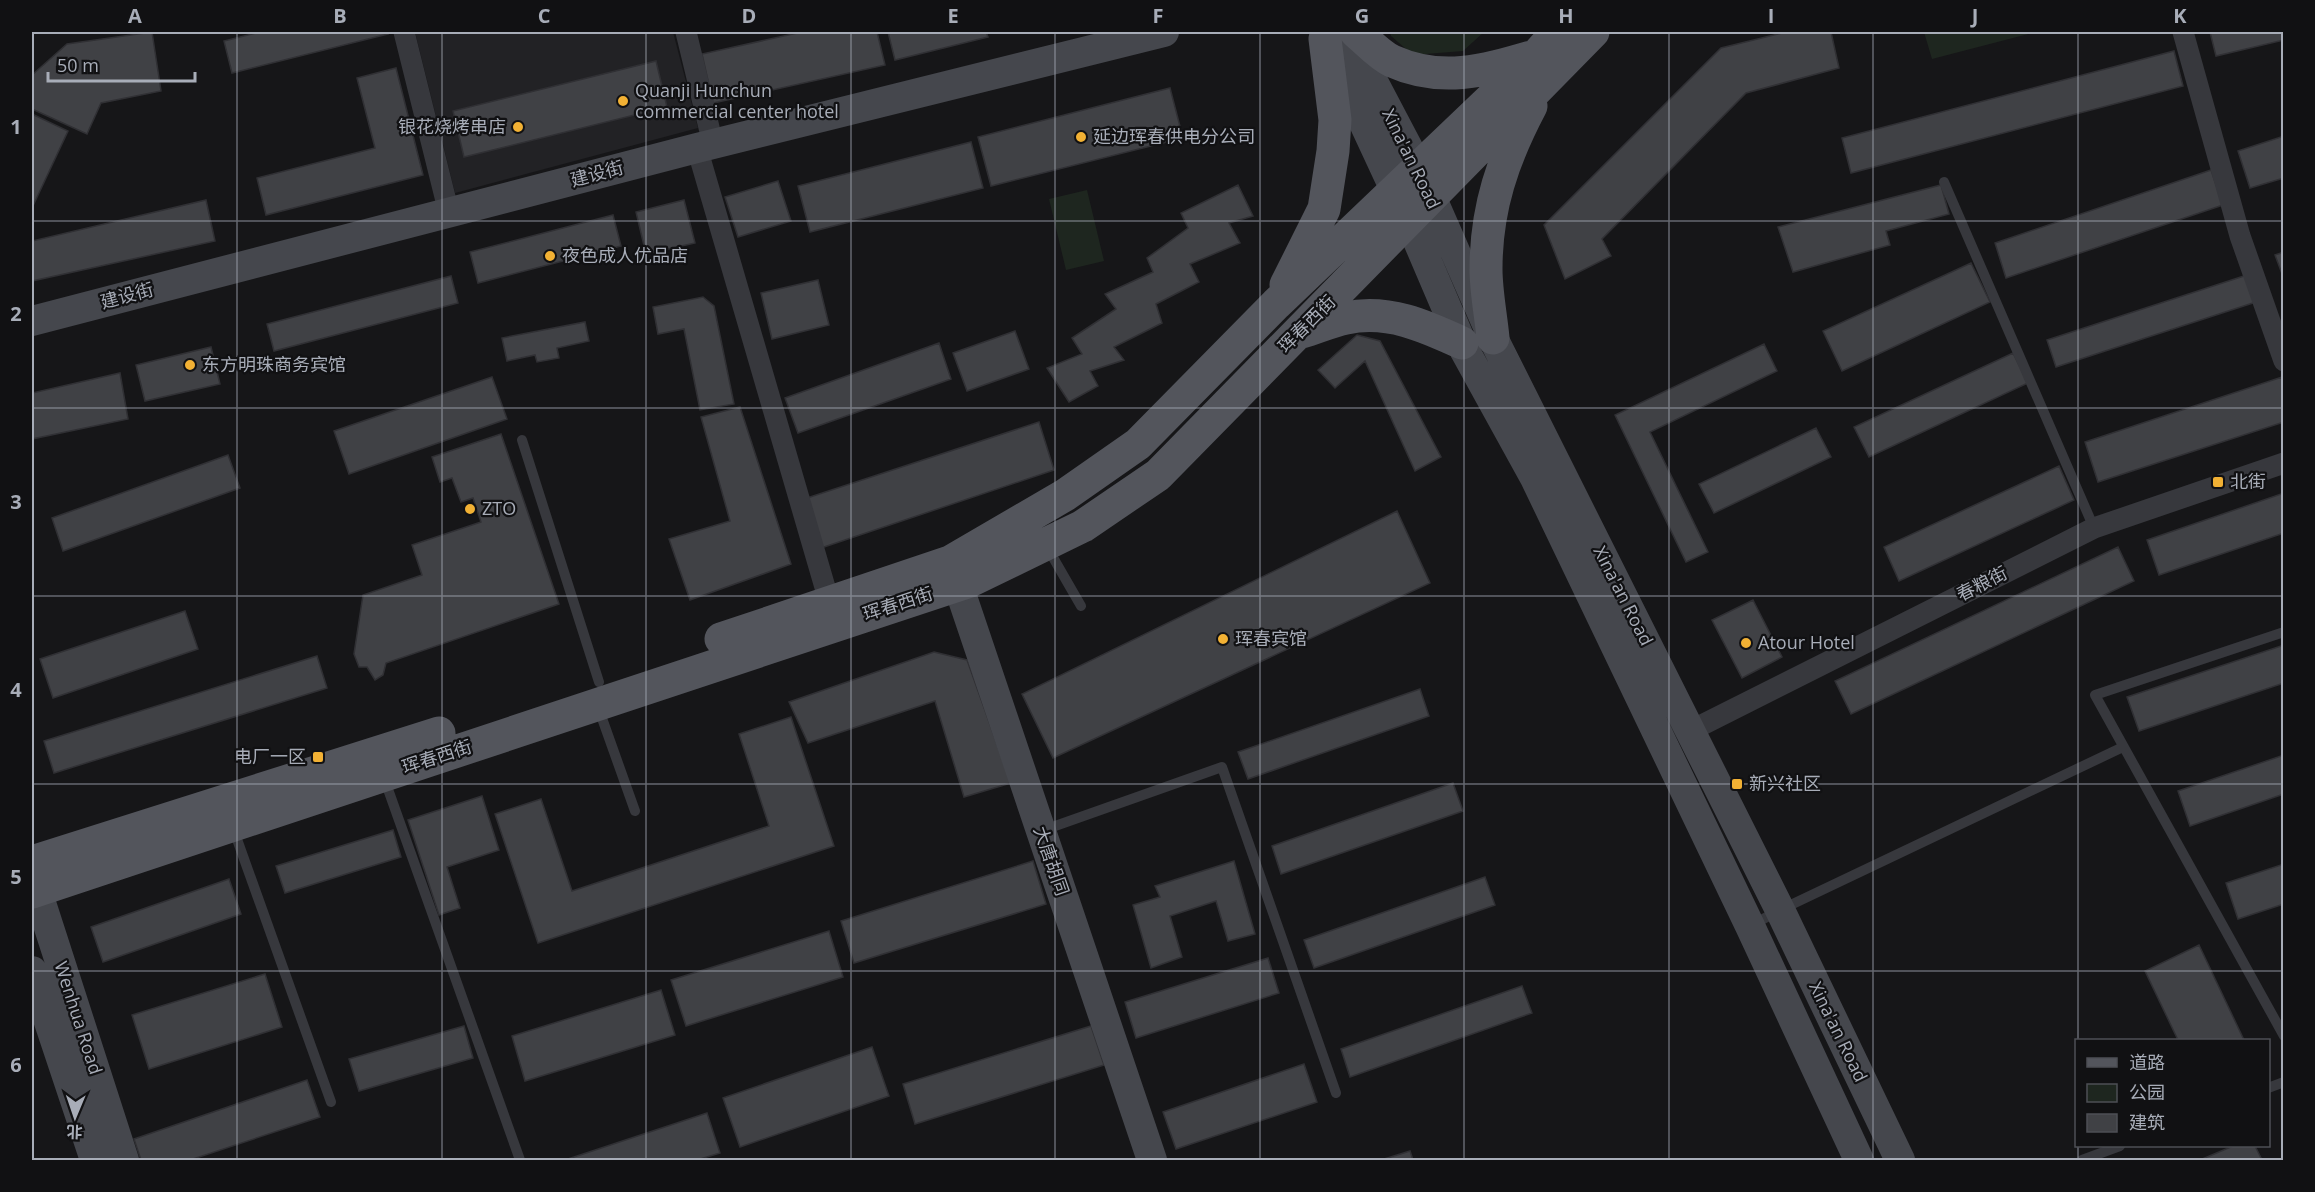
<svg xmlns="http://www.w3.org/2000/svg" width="2315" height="1192" font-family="'Open Sans','Noto Sans SC',sans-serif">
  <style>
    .built { fill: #222225 }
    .green { fill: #1e261f }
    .building { fill: #404145; stroke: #303034; stroke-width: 1.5 }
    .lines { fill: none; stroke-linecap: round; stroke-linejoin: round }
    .lane { stroke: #37383d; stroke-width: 10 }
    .street { stroke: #37383d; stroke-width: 21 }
    .secondary { stroke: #45474d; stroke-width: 30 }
    .primary { stroke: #53555c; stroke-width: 33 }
    .grid { fill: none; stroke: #a8adb8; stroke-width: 1.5; stroke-opacity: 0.55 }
    .poi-dot { fill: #f2b134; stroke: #111113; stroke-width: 2 }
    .labels { text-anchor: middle; stroke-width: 4.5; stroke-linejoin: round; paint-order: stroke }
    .poi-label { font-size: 18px; fill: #a8adb8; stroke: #111113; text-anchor: start }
    .street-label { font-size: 18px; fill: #a8adb8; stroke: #111113 }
    .neatline { fill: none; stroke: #a8adb8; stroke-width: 2 }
    .grid-label { font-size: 20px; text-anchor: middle; font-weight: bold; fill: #a8adb8 }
  </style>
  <rect width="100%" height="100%" fill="#161618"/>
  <path class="built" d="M415 32H673L698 128 455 193Z"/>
  <path class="green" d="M1390 32H1484L1463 51 1413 55 1391 36Z
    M1924 32H2036L1932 59Z
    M1087 190 1104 261 1066 270 1049 199Z"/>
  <path class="building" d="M152 32 161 91 101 103 87 134 32 109V75L67 44Z
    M260 32H387L388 34 232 73 224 41Z
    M802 32H877L885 65 713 103 702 54Z
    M888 32H986L988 37 895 60Z
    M1786 32H1831L1839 68 1746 93 1602 239 1611 256 1565 279 1544 225 1721 48Z
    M2210 32H2284V40L2216 56Z
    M2174 51 2183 86 1851 173 1842 138Z
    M656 61 667 107 464 157 453 111Z
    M396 68 423 175 266 215 257 178 375 148 357 78Z
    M1170 88 1183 138 991 186 978 137Z
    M32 114 68 131 32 208Z
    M2284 136V178L2250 188 2238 151Z
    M971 142 983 188 810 232 798 186Z
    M2211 170 2223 205 2006 278 1995 243Z
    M778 181 791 221 738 237 725 197Z
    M1238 185 1253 216 1229 223 1240 243 1190 264 1199 282 1156 304 1162 323 1114 347 1124 360 1090 371 1098 386 1069 402 1047 368 1082 354 1072 338 1116 309 1105 294 1153 272 1147 258 1188 228 1181 213Z
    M1941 185 1949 214 1886 231 1890 245 1793 272 1778 227Z
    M206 200 215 241 32 281V241Z
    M684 200 695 243 646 254 636 212Z
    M613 215 621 246 478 283 470 252Z
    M2284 252V279L2275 255Z
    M1971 263 1990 302 1842 371 1823 331Z
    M2247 275 2256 302 2056 367 2047 340Z
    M451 276 458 303 274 351 267 324Z
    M818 280 829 325 772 339 761 293Z
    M703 297 714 306 734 404 700 410 684 329 658 334 653 307Z
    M585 322 589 341 557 348 559 358 537 362 535 355 507 361 502 338Z
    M1015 331 1029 369 967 391 953 353Z
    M1357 335 1380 341 1441 457 1415 471 1365 361 1335 388 1318 370Z
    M939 343 951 379 798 433 785 398Z
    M1764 344 1777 371 1650 432 1708 552 1686 562 1615 415Z
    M211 347 220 384 145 401 136 365Z
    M2013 353 2028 383 1869 457 1854 427Z
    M120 373 128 419 32 439V393Z
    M492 377 507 419 349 474 334 431Z
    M2282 377 2284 422 2098 482 2085 442Z
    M740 407 791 564 690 600 669 539 730 521 701 417Z
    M1039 422 1054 470 821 548 807 498Z
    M1816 428 1831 457 1714 513 1699 484Z
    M501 434 559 604 386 663 383 675 375 680 367 667H359L354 654 363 595 422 575 412 545 481 522 473 498 461 502 452 478 440 482 432 457Z
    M228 455 240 488 63 551 52 518Z
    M2059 466 2074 500 1899 581 1884 547Z
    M2284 493V533L2159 575 2147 540Z
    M1397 511 1430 583 1053 758 1022 694Z
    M2118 547 2134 581 1851 714 1835 681Z
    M1753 600 1782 657 1742 678 1712 620Z
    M185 611 198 649 53 698 40 659Z
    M2284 645V683L2139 731 2127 697Z
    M934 652 967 660 1011 783 964 797 935 701 808 743 789 702Z
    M317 656 327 688 54 773 44 741Z
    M1420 689 1429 716 1248 779 1238 752Z
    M791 717 834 846 538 943 495 814 541 799 572 891 769 826 739 734Z
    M2284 755V794L2190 826 2178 791Z
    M1453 783 1463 811 1281 874 1272 846Z
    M482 796 499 850 447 867 460 908 439 915 408 820Z
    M393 830 401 857 285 893 276 866Z
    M1033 861 1046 904 854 963 841 921Z
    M1234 861 1255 934 1228 941 1216 901 1170 916 1182 957 1151 968 1133 905 1160 897 1155 886Z
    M2284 864V904L2238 919 2226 883Z
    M1485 877 1495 905 1314 968 1304 940Z
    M229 879 241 914 103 962 91 927Z
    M829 931 843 977 686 1026 671 980Z
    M2199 945 2244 1040H2178L2145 971Z
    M1268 958 1279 993 1136 1038 1125 1002Z
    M265 974 282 1027 149 1069 132 1015Z
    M1522 986 1532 1013 1350 1077 1341 1049Z
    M661 990 675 1035 525 1081 512 1036Z
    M464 1026 473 1058 359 1091 349 1059Z
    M1091 1026 1104 1065 915 1124 903 1084Z
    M872 1047 889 1096 740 1147 723 1098Z
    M1304 1064 1317 1102 1176 1149 1163 1112Z
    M307 1080 320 1117 190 1160H141L134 1139Z
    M707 1113 720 1153 697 1160H565Z
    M2233 1146H2255L2262 1160H2200Z
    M1410 1151 1413 1160H1381Z"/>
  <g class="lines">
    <path class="lane" d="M1944 182 2094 528
      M522 440 599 682
      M1047 547 1081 606
      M2284 632 2095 695 2284 1036
      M598 707 635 811
      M384 778 520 1160
      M233 828 331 1102
      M1041 831 1222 767 1336 1093
      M1750 926 1780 910 2123 747
      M2268 1088 2284 1082
      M2082 1160 2120 1146"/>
    <path class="street" d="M404 32 449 213
      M686 32 713 144
      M2183 32 2240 236 2284 361
      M697 148 829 601
      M1690 731 2094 528 2284 463"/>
    <path class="secondary" d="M1347 32 1419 169 1493 338 1780 910 1900 1160
      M1330 50 1409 220 1465 351 1535 478 1750 926 1859 1160
      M32 321 697 148 1164 32
      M951 564 1152 1160
      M32 875 124 1160
      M32 971 95 1160"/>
    <path class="primary" d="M1356 32C1367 41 1379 55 1392 61 1441 83 1483 71 1531 57
      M1286 285 1324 209 1333 151 1335 120 1325 39
      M1302 332C1316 328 1331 321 1346 318 1388 309 1425 326 1462 343
      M1493 338C1491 316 1486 292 1486 269 1486 208 1503 159 1531 106
      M721 639 950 562 1065 495 1138 444 1276 304 1536 56 1557 32
      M32 862 439 733
      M32 892 970 581 1083 526 1158 475 1593 32"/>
  </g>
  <path class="grid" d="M237 32V1160M442 32V1160M646 32V1160M851 32V1160M1055 32V1160M1260 32V1160M1464 32V1160M1669 32V1160M1873 32V1160M2078 32V1040M32 221H2284M32 408H2284M32 596H2284M32 784H2284M32 971H2284M2078 1146V1160"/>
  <g class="poi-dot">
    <circle cx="623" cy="101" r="6"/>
    <circle cx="518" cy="127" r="6"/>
    <circle cx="1081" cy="137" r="6"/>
    <circle cx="550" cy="256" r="6"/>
    <circle cx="190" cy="365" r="6"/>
    <rect x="2212" y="476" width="12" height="12" rx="3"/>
    <circle cx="470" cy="509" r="6"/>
    <circle cx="1223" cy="639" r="6"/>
    <circle cx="1746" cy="643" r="6"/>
    <rect x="312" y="751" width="12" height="12" rx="3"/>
    <rect x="1731" y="778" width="12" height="12" rx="3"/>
  </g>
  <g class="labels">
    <g class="poi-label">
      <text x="635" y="97">Quanji Hunchun<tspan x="635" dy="21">commercial center hotel</tspan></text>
      <text x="506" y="133" text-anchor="end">银花烧烤串店</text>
      <text x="1093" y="143">延边珲春供电分公司</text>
      <text x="562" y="262">夜色成人优品店</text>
      <text x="202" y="371">东方明珠商务宾馆</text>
      <text x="2230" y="488">北街</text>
      <text x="482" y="515">ZTO</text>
      <text x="1235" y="645">珲春宾馆</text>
      <text x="1758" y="649">Atour Hotel</text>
      <text x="306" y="763" text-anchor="end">电厂一区</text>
      <text x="1749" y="790">新兴社区</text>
    </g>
    <g class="street-label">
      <text transform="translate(1411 159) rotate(64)" y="6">Xina'an Road</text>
      <text transform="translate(597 174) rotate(-15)" y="6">建设街</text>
      <text transform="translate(127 296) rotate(-15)" y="6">建设街</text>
      <text transform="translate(1307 324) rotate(-45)" y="6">珲春西街</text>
      <text transform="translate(1982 584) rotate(-27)" y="6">春粮街</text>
      <text transform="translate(1623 596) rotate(63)" y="6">Xina'an Road</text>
      <text transform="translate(898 604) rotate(-18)" y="6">珲春西街</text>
      <text transform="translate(437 757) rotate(-18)" y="6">珲春西街</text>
      <text transform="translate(1051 861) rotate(71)" y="6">大唐胡同</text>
      <text transform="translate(78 1018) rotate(72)" y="6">Wenhua Road</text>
      <text transform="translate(1838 1032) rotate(64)" y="6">Xina'an Road</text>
    </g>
  </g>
  <rect width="2315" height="1192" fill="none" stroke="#111113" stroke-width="66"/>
  <rect x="2075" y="1039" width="195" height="108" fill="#111113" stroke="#4d4f55" stroke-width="1.5"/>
  <rect x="2087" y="1058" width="30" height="9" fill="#53555c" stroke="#4d4f55" stroke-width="1.5"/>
  <text x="2129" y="1069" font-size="18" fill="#a8adb8">道路</text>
  <rect x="2087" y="1084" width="30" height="18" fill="#1e261f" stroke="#4d4f55" stroke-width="1.5"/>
  <text x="2129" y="1099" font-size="18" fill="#a8adb8">公园</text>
  <rect x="2087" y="1114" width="30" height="18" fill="#404145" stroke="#4d4f55" stroke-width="1.5"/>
  <text x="2129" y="1129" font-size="18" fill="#a8adb8">建筑</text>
  <g transform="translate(75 1117) rotate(182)" stroke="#111113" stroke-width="4.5" paint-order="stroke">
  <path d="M0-4.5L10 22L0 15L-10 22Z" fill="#a8adb8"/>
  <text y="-9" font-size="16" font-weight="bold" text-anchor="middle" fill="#a8adb8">北</text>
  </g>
  <path d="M48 72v9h147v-9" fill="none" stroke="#a8adb8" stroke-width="3"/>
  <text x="57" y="72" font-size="18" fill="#a8adb8" stroke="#111113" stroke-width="4.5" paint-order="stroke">50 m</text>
  <rect x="33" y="33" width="2249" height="1126" class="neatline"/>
  <g class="grid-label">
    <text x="135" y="23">A</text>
    <text x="340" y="23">B</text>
    <text x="544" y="23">C</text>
    <text x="749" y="23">D</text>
    <text x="953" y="23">E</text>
    <text x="1158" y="23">F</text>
    <text x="1362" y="23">G</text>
    <text x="1566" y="23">H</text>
    <text x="1771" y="23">I</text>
    <text x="1975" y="23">J</text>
    <text x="2180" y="23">K</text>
    <text x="16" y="134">1</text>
    <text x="16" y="321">2</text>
    <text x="16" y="509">3</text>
    <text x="16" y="697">4</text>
    <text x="16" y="884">5</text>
    <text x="16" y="1072">6</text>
  </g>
</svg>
